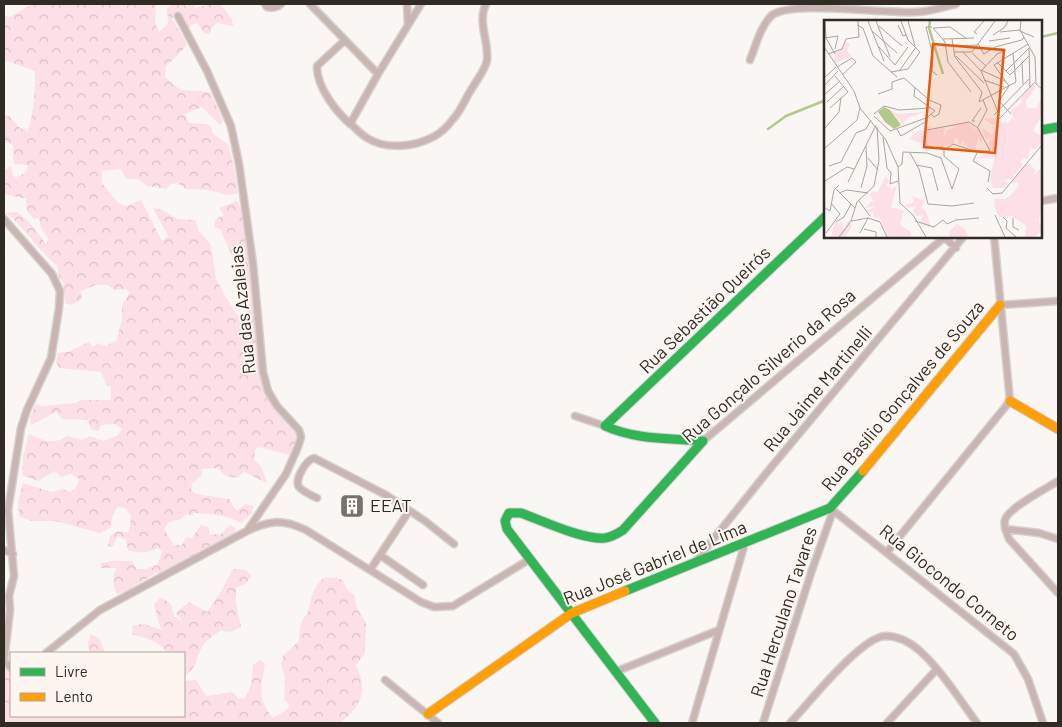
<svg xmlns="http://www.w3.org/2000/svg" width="1062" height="727" font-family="Barlow,sans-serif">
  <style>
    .forest { fill: url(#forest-crowns) }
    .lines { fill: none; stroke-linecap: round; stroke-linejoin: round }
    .stream { stroke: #b3c88b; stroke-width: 2.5 }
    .street-casing { stroke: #d5d1cf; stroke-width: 9 }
    .fast-casing { stroke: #d5d1cf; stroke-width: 11 }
    .slow-casing { stroke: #d5d1cf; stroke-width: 11 }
    .street { stroke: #c9b5b1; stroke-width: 6 }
    .fast { stroke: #30b455; stroke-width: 9 }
    .slow { stroke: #ff9f0a; stroke-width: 9 }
    .labels { text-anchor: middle; stroke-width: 4; stroke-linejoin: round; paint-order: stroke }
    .street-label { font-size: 18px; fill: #312b26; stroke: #fdf6f0 }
    .poi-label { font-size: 18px; fill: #312b26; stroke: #fdf6f0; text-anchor: start }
    .inset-river { fill: none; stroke: #b3c88b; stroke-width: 2.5 }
    .inset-road { fill: none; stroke: #aaa5a1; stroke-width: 1 }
    .view { fill: #e8590c; fill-opacity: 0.15; stroke: #e8590c; stroke-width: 2.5 }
    .inset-edge { fill: none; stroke: #312b26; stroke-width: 2.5 }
  </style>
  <defs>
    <pattern id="forest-crowns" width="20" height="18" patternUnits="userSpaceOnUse" patternTransform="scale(1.25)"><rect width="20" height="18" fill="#fddfe7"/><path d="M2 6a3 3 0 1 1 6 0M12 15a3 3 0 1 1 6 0" fill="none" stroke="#d9c0c6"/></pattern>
  </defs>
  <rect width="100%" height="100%" fill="#faf6f3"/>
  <path class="forest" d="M32 4H156L155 22 159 32 168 24 167 9 171 4H184L187 7 188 4H194L195 8 211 4H220L232 19 233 26 217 23 211 28 210 33 205 34 197 23 191 25 189 29 182 17 174 13 172 19 187 44 181 52 166 66 165 77C185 98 189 87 211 93L223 121 220 125 202 107 185 114 189 123 206 124 211 127 213 134 228 144 234 167 238 193 227 195 209 190 185 189 178 183 171 184 166 189 147 186 138 179H126L121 169 102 171V183L118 203 126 206 141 200 162 241 168 236 153 208 160 209 178 219 195 220 199 231 211 245 216 279 228 301 238 316 247 313 250 303 245 274 234 261 220 229 214 227 216 219 224 215 219 208 237 201 242 212 255 303 258 356 262 384 274 408 287 421 297 435 294 451 290 455 258 447 255 450 254 460 261 466 267 483 244 472 237 478C228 477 223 475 218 468L202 469V475L192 484 191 489 195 494 230 499 233 506 237 511 245 504 254 506 251 514 241 523C225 514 211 514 193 513V515H185L181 519 169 522 164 529 174 545H182L186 537 192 538 201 525 209 527V535L221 534 230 525 235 528V533L221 543 160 573H156L126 591 117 594C112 584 112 577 117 568H101V563L112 561H132L137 569H145L157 565 163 551 158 548C149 553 138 554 128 550L126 540 118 536 112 547 108 546 110 536 117 531 129 532 131 517 126 508 117 507 112 517 110 528 100 533 55 521H31L19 516 18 501 23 483 51 492 62 489 71 492 77 486 79 479 71 474 61 477 55 471 38 481 22 475 23 456 29 434C44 440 52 446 67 436L82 440 90 436 104 441 118 435 122 429 115 424 101 425 98 431 91 429 87 420 62 419 56 412 31 425 30 417 36 404 42 406 76 403 81 400H111V387L106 385 101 372 59 368 56 362 58 353 68 352 89 342 93 347 98 343 105 346 116 341 122 320V306L130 292 125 289 114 290 107 285H96L81 291 82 299 72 305 65 303 63 282 59 277 57 266 48 258 12 217 5 213 17 212 30 223 47 245 48 238 41 228 39 218 34 219 27 211 26 199 4 194V171L11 166 13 175 16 178 26 172 28 165 20 164 15 165 13 159V145L4 141V117L9 116 20 128 28 131C34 111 35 92 35 71L4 60V16L10 17Z
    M233 569 246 570 252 576 245 584 236 588V603L241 627C233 632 230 633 221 630 214 635 205 641 201 649 195 662 197 667 185 676L184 653H166C162 641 143 638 132 634L133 625 144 624 162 630 158 621 154 604 161 597 171 604 174 616 184 623 176 613 189 602 207 612 223 588Z
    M325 577 336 578 343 580 347 590 355 596 356 606 366 623 365 653 356 665C368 691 362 706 340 723H4V667L6 670 11 671V716H184V681L196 680 206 696 233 692 238 698 243 699C252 692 252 676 253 665L259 660 265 663C262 686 256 698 273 718L286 710 290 705 284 699 285 678 281 664 283 656 299 641C300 631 299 621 307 614 313 598 310 589 325 577Z
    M91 634 100 639 105 653H89L88 644Z"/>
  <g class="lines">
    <path class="stream" d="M1041 37 1058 33
      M768 129 786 116 826 100"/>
    <defs>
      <path id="street" d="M265 4 267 7C273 8 277 8 281 4
        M310 4 378 74
        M407 4 408 25
        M178 16 207 71 231 126 239 164 253 264 263 372 268 391 277 406 299 430 301 437 298 447 286 474 247 531
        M344 41 317 66C316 86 337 114 353 126 357 130 362 135 367 138 386 150 414 147 433 137 441 133 448 126 453 119 461 111 465 99 471 90 476 81 486 69 487 60 489 41 477 22 486 4
        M750 60C756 45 760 27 772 15 795 0 882 14 915 12 929 12 943 7 956 4
        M350 124 378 74 421 4
        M1041 201 1058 198
        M4 219 52 274 60 291 59 308 51 358 27 410 21 428 8 510 14 576 9 596 10 610 4 661 11 668
        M944 237 956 248
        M1000 305 1058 301
        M575 416 605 426
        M703 441 946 236
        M1058 481C1047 488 1008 508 1005 520 1003 526 1007 533 1009 539L1058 593
        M317 498C311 495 303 492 299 487 294 480 306 460 314 458L386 495 425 521 454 544
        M830 508 1014 654 1028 679 1043 723
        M1005 529 1039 533 1058 539
        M4 550 13 554
        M887 552 1010 401 994 236
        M380 555 423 585
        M695 562 768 471 964 236
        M370 570 409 511
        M46 653 100 610 247 531C270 520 283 519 306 530L421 602 434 607 453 606 530 559
        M615 672 719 630
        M385 680 438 723
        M692 723 745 543
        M763 723 812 570 833 511
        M790 723C808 704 861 637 885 636 898 636 911 643 920 651 942 671 959 699 977 723
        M887 723 937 669"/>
      <path id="fast" d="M1041 130 1058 127
        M703 441C670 438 636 440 605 426L826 216
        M625 591 830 508 863 471
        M655 723 507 529 505 521 509 513H521C543 521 583 540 605 538 612 537 617 534 623 530L703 441"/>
      <path id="slow" d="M1010 401 1058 429
        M863 471 1000 305
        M428 714 572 613 625 591"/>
    </defs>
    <use href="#street" class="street-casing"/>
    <use href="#fast" class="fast-casing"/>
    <use href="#slow" class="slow-casing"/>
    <use href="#street" class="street"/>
    <use href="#fast" class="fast"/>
    <use href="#slow" class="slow"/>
  </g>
  <defs>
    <symbol id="building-square" viewBox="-11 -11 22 22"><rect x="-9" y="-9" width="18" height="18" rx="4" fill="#77726e" stroke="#fdf6f0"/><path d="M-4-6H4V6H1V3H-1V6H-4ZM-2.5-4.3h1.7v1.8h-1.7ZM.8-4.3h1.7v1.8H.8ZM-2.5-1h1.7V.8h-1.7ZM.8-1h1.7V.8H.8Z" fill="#fff"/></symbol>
  </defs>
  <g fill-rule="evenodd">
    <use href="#building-square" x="338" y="492" width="28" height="28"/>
  </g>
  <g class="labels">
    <g class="street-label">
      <text transform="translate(243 310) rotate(-96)" y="6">Rua das Azaleias</text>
      <text transform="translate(705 310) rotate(-44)" y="6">Rua Sebastião Queirós</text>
      <text transform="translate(769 366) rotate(-41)" y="6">Rua Gonçalo Silverio da Rosa</text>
      <text transform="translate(818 389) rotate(-50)" y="6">Rua Jaime Martinelli</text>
      <text transform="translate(903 396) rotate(-50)" y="6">Rua Basílio Gonçalves de Souza</text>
      <text transform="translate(655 563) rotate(-22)" y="6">Rua José Gabriel de Lima</text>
      <text transform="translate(949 583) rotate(39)" y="6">Rua Giocondo Corneto</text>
      <text transform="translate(784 612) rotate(-72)" y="6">Rua Herculano Tavares</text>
    </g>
    <g class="poi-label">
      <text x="370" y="512">EEAT</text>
    </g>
  </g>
  <g transform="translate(824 20)">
    <rect width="218" height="218" fill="#faf6f3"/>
    <path d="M210 64 212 67 202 81 203 88H212L217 79V97L209 110 217 116V122L212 129 206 128 204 139 199 138 196 142 199 144 187 159 179 160 184 163 180 168H169L166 158 171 137 151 139 166 132 164 125H167L163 124 169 116 162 120 158 108 168 115 170 110 167 107H172L160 99 171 98 179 103 183 98 181 102 183 104 188 98 191 102 187 91 198 82 197 78ZM66 90 74 94 101 92 83 98 79 105ZM145 102 146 106 150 105 148 111 151 108 155 110 159 121 156 122 155 116 151 130 143 128V122L140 127V120L135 125 134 119 130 117V123L120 126 119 135 116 137 119 132 116 127 112 129 113 126 108 124 104 131 98 129 97 127 102 128 101 124 85 119 95 110 104 112 101 108 105 105 109 112 111 107H114L113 110 121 106 119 119 123 110 133 107 122 106ZM206 144 211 150 209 155 217 148V192L214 202 217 205V215V212L210 217H201L202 206 188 196 175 197 170 186 171 179H181L187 175 195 165 193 162 188 164 190 159 201 145ZM62 156 65 161 62 167 66 166 67 170 73 165 67 187 80 191 76 205 87 212V217H64L56 198 49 197V192L42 191 52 186 41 188 49 180 46 174 50 171 53 173ZM88 176 101 181 97 187 102 191 107 208 96 202 99 195 92 196 89 191 92 186 84 188 81 185 90 182ZM25 200 28 206 21 217H7L10 203 19 202V211ZM133 204 140 208 145 217H126L125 212Z" fill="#fddfe7"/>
    <path d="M21 22 26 24 23 30 28 37 10 43 11 32 18 30Z" fill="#fddfe7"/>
    <path d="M60 87 66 90 77 105 70 109 61 102 54 92Z" fill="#b3c88b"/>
    <path class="inset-river" d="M106 1 105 8 119 54"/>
    <path class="inset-road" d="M1 1 2 18 11 34M44 1 60 41M52 1 66 37M84 1 91 26M197 1 196 10 211 37 212 64 218 69M33 5 39 8 49 36 73 57M74 5 79 16 82 15M55 6 78 26M108 7H102L109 36 108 51 113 55M109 8 121 22 124 42 147 72M109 8 126 7 142 18M48 11 73 33M196 11 210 17M176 12 196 10M153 14 150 12 160 1M169 15 180 8 184 1M1 18 14 16 11 29M119 19 150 18M128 19 131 37 158 72 155 82M165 21 186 18M154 24 160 34 171 27 198 20 200 17M129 26 153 25M0 27 30 71 36 88 62 120 74 147M55 27 71 45M130 32H148M139 32 157 51 174 92M148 32 171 1M148 33 162 46M4 34 18 29 22 19 35 17 34 1M132 36 160 63M173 42 186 55 205 36M198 43 199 64M71 45 84 27M13 47 28 38 32 42 18 55M76 50 92 27M157 50 181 61M157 51 173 34 182 30M182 51 205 28 206 68M67 52 84 49 96 32 84 20 77 1M0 58 12 47M160 60 180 67M0 66 14 51M185 66 170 45 204 24M185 66 175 81 187 94M91 67 90 76 111 91M54 74 68 69V62L80 58 105 80 117 85 115 94 110 97 107 94M0 75 16 61M3 82 20 66M155 82 192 62 189 33M6 88 24 72 11 56M50 94 60 86 75 90 106 88M170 95 205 59M50 96 66 111 102 98 111 91M175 99 211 62M151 101H148L157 88M154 107 163 90 159 80M0 109 15 92 17 78M73 109 77 116 103 101 102 98M103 110 145 102 154 108 166 131H150L129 124 120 130V136M59 117 63 148 67 153 66 164 74 161M0 129 33 100 36 88M154 131 149 141 166 151 164 162M86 133 95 149 104 184 128 186 150 183M44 138 54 150M117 138 128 169 135 149 120 136M92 145 108 148 114 171M5 146 17 142 32 113 42 109 47 100M74 147 76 183 89 195 102 217M74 147 78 144 79 132 103 133 117 138M1 161 23 147 30 149M24 162 52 105M11 168 31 188M37 168 43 146 42 126M163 168 169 174 178 173 218 125M15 173 23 170 44 173M35 181 46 196M1 188 6 191 10 170 15 165M171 195 181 217M179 197 183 201 182 208 192 217M44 198 56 202 63 217M189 198V207L195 210M27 201 44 198 36 213M91 201 110 207 119 200 123 204 132 200 155 198M12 202 20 197 27 184M40 209 52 212V217M2 213 16 194 7 183M15 217 27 201 33 182 50 166 55 140 53 107"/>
    <path class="view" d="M109 24 180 30 171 133 100 127Z"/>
    <rect width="218" height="218" class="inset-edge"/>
  </g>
  <rect width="1062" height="727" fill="none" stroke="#312b26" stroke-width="10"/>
  <rect x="10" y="652" width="175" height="65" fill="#fdf6f0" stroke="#aba59f"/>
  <rect x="20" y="668" width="25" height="8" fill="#30b455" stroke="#aba59f"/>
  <text x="55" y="677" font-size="15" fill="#312b26">Livre</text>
  <rect x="20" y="693" width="25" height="8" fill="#ff9f0a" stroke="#aba59f"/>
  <text x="55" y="702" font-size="15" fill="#312b26">Lento</text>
</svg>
